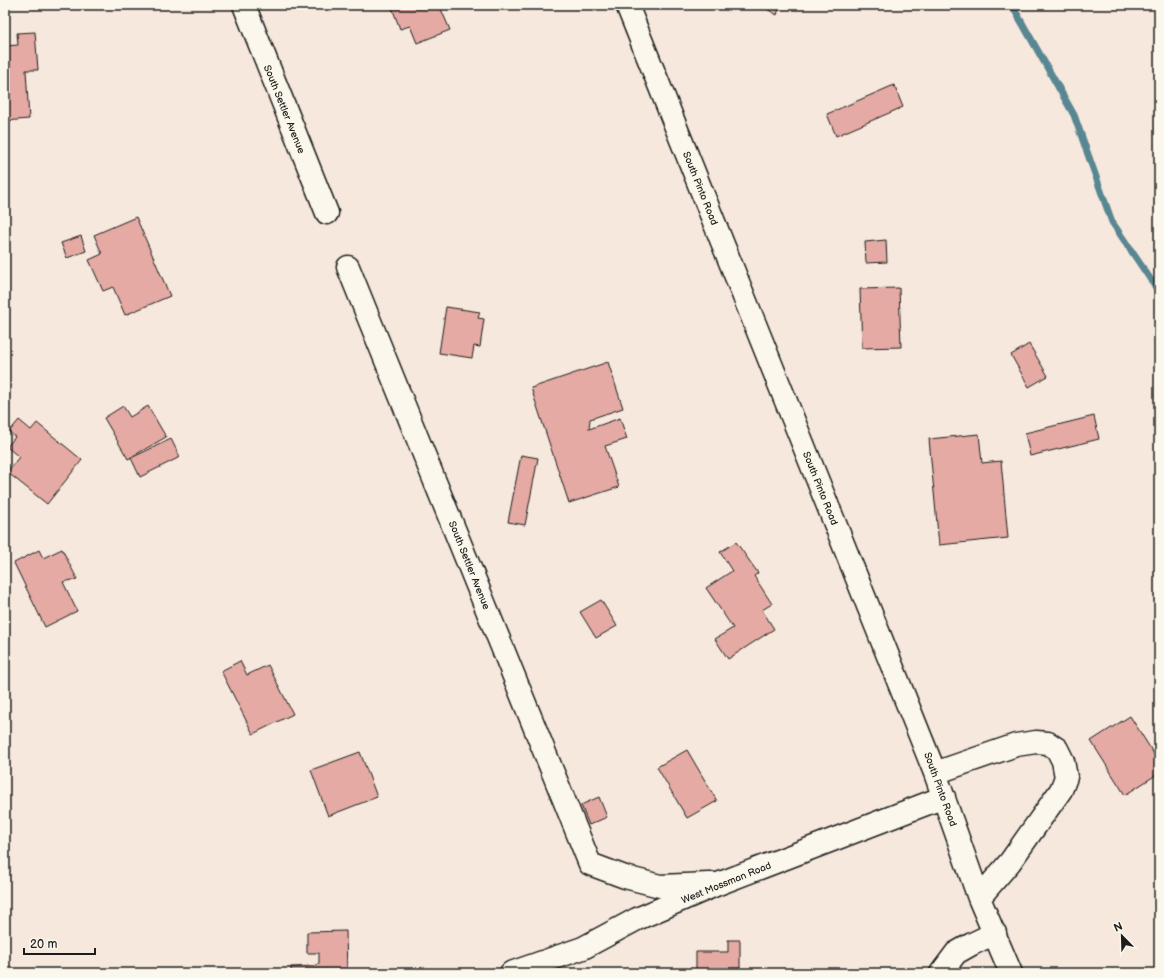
<svg xmlns="http://www.w3.org/2000/svg" width="1164" height="978" font-family="'Balsamiq Sans',sans-serif">
  <style>
    .lines { fill: none; stroke-linecap: round; stroke-linejoin: round }
    .stream { stroke: #598792; stroke-width: 7 }
    .building { fill: #e4aaa3; stroke: #1c1c1c }
    .minor-casing { stroke: #1c1c1c; stroke-width: 25 }
    .minor { stroke: #fbf7ec; stroke-width: 22 }
    .labels { text-anchor: middle; stroke-width: 3; stroke-linejoin: round; paint-order: stroke }
    .street-label { font-size: 10px; fill: #1c1c1c; stroke: #fbf7ec }
  </style>
  <rect width="100%" height="100%" fill="#f6e8dd"/>
  <filter id="ink" filterUnits="userSpaceOnUse"><feTurbulence type="fractalNoise" baseFrequency=".025" numOctaves="2"/><feDisplacementMap in="SourceGraphic" scale="8" xChannelSelector="R" yChannelSelector="G"/><feConvolveMatrix kernelMatrix="1 2 1 2 8 2 1 2 1" color-interpolation-filters="sRGB"/></filter>
  <g filter="url(#ink)">
    <g class="lines">
      <path class="stream" d="M1012 5 1074 115 1112 222 1159 292"/>
    </g>
    <path class="building" d="M391 5H450L441 9 450 30 417 43 410 26 400 29Z
      M766 5H780L777 15 765 8Z
      M35 32 38 70H26L29 119 5 121V46L18 45 17 33Z
      M894 85 903 107 836 136 827 114Z
      M136 217 170 296 125 315 113 287 103 291 89 260 102 254 94 235Z
      M81 236 86 251 67 258 61 243Z
      M886 240 887 262 866 263 865 242Z
      M899 288 901 347 862 348 860 289Z
      M446 307 480 312 478 318 484 319 480 347 474 346 472 358 439 353Z
      M1029 344 1048 376 1029 387 1011 355Z
      M608 362 623 408 590 419 589 429 620 418 627 439 605 446 619 487 569 503 531 388Z
      M123 406 130 417 148 406 166 437 128 459 104 418Z
      M1094 416 1099 439 1030 456 1025 433Z
      M19 420 31 430 37 423 82 460 47 504 7 472 19 457 7 447 15 437 9 432Z
      M979 434 982 463 1001 461 1008 538 939 545 929 439Z
      M171 439 180 457 140 477 131 458Z
      M521 455 538 458 525 525 508 522Z
      M736 542 758 573 754 576 772 604 762 610 774 629 728 659 715 639 733 628 706 588 732 571 720 552Z
      M62 549 77 579 63 582 77 611 45 627 14 563 39 550 43 558Z
      M601 600 617 626 596 638 580 612Z
      M240 661 247 675 268 665 293 714 253 734 221 671Z
      M1130 716 1159 762V773L1125 795 1091 741Z
      M687 750 717 801 687 818 657 767Z
      M360 752 377 797 328 816 311 770Z
      M599 797 607 817 589 825 581 805Z
      M346 931 347 973H291V967L315 966 319 963V953H307V932Z
      M728 940H740V973H696V952H728Z"/>
    <g class="lines">
      <defs>
        <path id="minor" d="M244 5 327 213
          M627 5 935 773 979 898 1011 973
          M348 267 590 864 625 877 660 886 709 884H718
          M935 773 1016 745 1036 742 1048 743 1057 749 1063 761 1066 777 1061 790 1010 862 979 898
          M511 973 583 948 637 919 718 884 944 797
          M941 973 956 953 972 944 995 933"/>
      </defs>
      <use href="#minor" class="minor-casing"/>
      <use href="#minor" class="minor"/>
    </g>
  </g>
  <g class="labels">
    <g class="street-label">
      <text transform="translate(285 109) rotate(68)" y="4">South Settler Avenue</text>
      <text transform="translate(701 188) rotate(68)" y="4">South Pinto Road</text>
      <text transform="translate(821 488) rotate(68)" y="4">South Pinto Road</text>
      <text transform="translate(470 565) rotate(68)" y="4">South Settler Avenue</text>
      <text transform="translate(941 789) rotate(70)" y="4">South Pinto Road</text>
      <text transform="translate(726 882) rotate(-22)" y="4">West Mossman Road</text>
    </g>
  </g>
  <rect width="1164" height="978" fill="none" stroke="#fbf7ec" stroke-width="20"/>
  <rect x="10" y="10" width="1144" height="958" fill="none" stroke="#1c1c1c" stroke-width="1.5" filter="url(#ink)"/>
  <g transform="translate(1122 936) rotate(337)" stroke="#fbf7ec" stroke-width="3" paint-order="stroke">
  <path d="M0-3L7 15L0 10L-7 15Z" fill="#1c1c1c"/>
  <text y="-6" font-size="11" font-weight="bold" text-anchor="middle" fill="#1c1c1c">N</text>
  </g>
  <path d="M24 948v6h71v-6" fill="none" stroke="#1c1c1c" stroke-width="2"/>
  <text x="30" y="948" font-size="12" fill="#1c1c1c" stroke="#fbf7ec" stroke-width="3" paint-order="stroke">20 m</text>
</svg>
